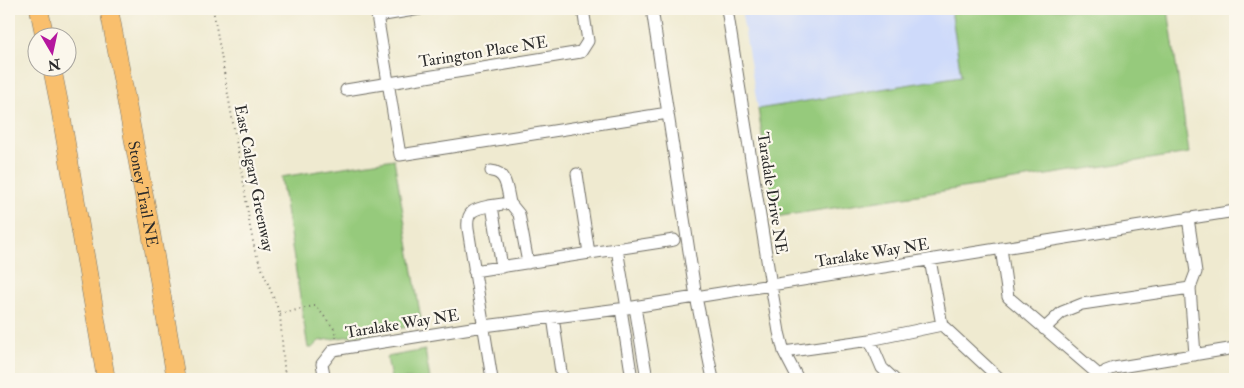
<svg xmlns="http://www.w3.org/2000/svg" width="1244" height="388" font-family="'IM FELL Double Pica',serif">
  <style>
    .built { fill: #cedafa }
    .green { fill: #96ca7c; stroke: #607a54 }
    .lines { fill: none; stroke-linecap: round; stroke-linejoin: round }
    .minor-casing { stroke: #706e65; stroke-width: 13 }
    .highway-casing { stroke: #706e65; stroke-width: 19 }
    .path { stroke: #706e65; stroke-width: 2; stroke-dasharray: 1 4; stroke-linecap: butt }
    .minor { stroke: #fff; stroke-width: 11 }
    .highway { stroke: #f9bf6d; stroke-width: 18 }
    .labels { text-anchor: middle; stroke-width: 4.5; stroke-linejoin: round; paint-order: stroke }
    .street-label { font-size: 16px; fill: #2b2b2b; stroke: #fbf7ec }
  </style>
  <rect width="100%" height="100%" fill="#fbf7ec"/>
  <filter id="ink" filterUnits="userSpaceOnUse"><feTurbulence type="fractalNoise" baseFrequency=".02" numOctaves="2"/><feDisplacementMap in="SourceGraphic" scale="10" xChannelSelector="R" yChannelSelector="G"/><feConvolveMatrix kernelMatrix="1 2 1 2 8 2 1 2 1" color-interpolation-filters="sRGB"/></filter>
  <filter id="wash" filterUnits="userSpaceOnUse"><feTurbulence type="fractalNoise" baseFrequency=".0096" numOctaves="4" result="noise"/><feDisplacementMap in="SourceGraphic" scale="20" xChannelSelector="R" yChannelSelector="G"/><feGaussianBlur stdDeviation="1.12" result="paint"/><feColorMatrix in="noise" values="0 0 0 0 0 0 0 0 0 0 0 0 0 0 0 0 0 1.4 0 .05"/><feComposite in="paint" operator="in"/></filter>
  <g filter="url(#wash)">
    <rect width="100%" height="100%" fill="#efead0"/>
    <path class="built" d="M741 9H951L961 76 758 109Z"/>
    <path class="green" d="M951 9H1168L1189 153 775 217 758 109 961 76Z
      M394 159 422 325 319 341 312 348H308L281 177Z
      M425 350 430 379H391L387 357Z"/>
  </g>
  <g filter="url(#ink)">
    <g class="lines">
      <defs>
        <path id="minor" d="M376 9 400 155 668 113
          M652 9 696 297 713 379
          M727 9 771 285 779 332 784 352 798 379
          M378 16 420 9
          M346 90 581 52 588 41 583 9
          M491 171C507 172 507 190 510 203
          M577 174 589 253
          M492 206 502 267
          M1188 218 1196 272 1190 288 1195 355
          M1001 248 1008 297 1100 376
          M617 249 627 308
          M930 260 942 325 1000 379
          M474 271 674 240
          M635 307 647 379
          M621 309 632 379
          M553 317 562 379
          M1044 329 1062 312 1082 304 1190 288
          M870 340 882 368 894 379
          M784 352 870 340 942 325
          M325 379 322 364 333 350 484 326 627 308 1235 211
          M492 379 468 229C466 211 474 209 489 206 496 205 503 204 510 203L519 214 528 263
          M1097 379 1106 371 1114 368 1235 348"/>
        <g id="highway">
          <path d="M39 9 45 38"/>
          <path id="s1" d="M109 9 150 227 176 379"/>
          <path d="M52 68 60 108 106 379"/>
        </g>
      </defs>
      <use href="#minor" class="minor-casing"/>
      <use href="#highway" class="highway-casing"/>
      <path class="path" d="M213 9 244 186 250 227 255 251 280 314 285 379
        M280 314 313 306H316L335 330 336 338"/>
      <use href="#minor" class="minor"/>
      <use href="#highway" class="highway"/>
    </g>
  </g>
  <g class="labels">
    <g class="street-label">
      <text transform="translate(483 51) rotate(-9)" y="6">Tarington Place NE</text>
      <text transform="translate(255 178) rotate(79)" y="6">East Calgary Greenway</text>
      <text transform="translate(773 193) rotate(81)" y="6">Taradale Drive NE</text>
      <text dy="6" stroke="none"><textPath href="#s1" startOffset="188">Stoney Trail NE</textPath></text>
      <text transform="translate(872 252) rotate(-9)" y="6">Taralake Way NE</text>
      <text transform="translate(402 323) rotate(-9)" y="6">Taralake Way NE</text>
    </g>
  </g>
  <rect width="1244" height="388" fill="none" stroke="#fbf7ec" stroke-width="30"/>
  <g transform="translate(52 52) rotate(171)"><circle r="24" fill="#fbf7ec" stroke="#a8a59f"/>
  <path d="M0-4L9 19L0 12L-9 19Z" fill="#b5179e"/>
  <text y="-8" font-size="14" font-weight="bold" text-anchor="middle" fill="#2b2b2b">N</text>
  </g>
</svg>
